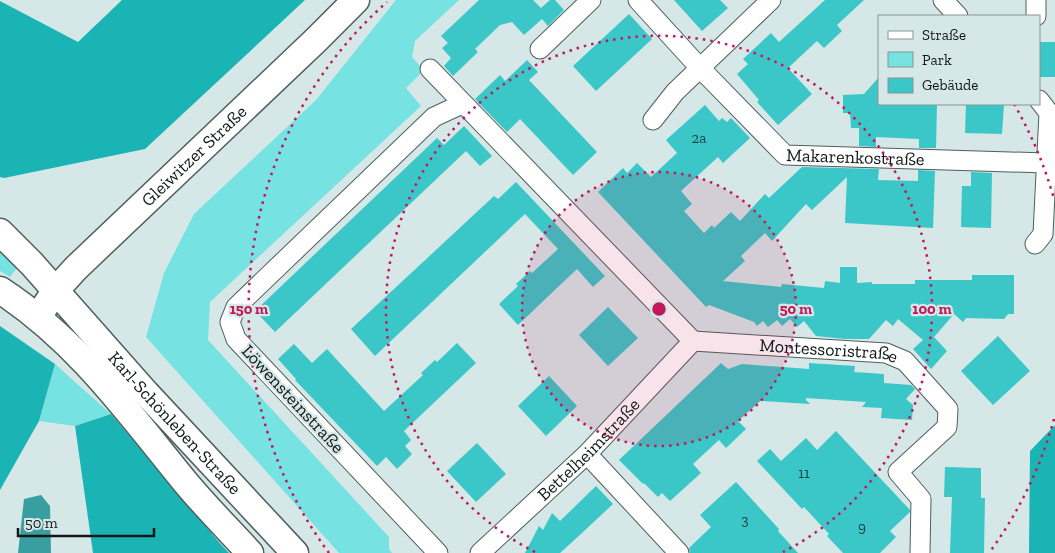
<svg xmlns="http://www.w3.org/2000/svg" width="1055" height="553" font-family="'Zilla Slab',serif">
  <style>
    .green { fill: #76e2e2 }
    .forest { fill: #1ab4b5 }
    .water { fill: #389e9f }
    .building { fill: #3bc7c7 }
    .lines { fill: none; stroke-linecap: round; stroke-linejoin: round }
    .minor-casing { stroke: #4f5e5e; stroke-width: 21 }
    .secondary-casing { stroke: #4f5e5e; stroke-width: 29 }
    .minor { stroke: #fff; stroke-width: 19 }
    .secondary { stroke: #fff; stroke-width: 26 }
    .ring { fill: none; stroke: #c2185b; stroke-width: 2.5; stroke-dasharray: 2.5 5 }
    .labels { text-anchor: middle; stroke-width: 4.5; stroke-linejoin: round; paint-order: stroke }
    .number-label { font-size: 15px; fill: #1c4343 }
    .street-label { font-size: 18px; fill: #111717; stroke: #d5e7e7 }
    .centre { fill: #c2185b; stroke: #d5e7e7; stroke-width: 2.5 }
    .ring-label { font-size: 15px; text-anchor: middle; font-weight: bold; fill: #c2185b; stroke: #d5e7e7; stroke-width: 4.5; stroke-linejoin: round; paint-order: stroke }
  </style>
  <rect width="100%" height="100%" fill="#d5e7e7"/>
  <path class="green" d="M396 0H459L415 41 412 57 424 70 406 88 421 106 210 302 208 340 389 537V549L392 553H339L146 337 164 273 194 214 316 100Z
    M0 246 19 265 10 277 0 271Z
    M55 364 111 414 75 426 39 421Z"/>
  <path class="forest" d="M122 0H305L145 149 4 178 0 177V1L78 42Z
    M0 326 55 364 39 421 0 490Z
    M111 414 218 541 229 553H93L75 426Z
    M1055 425V553H1029L1030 451Z"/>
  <path class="water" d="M41 495 50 506 51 553H18L24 499Z"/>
  <path class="building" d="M479 0H533L541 8 550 0H555L564 10 548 26 542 19 524 35 512 22 500 25 475 49 478 52 453 76 444 66 451 58 442 48 448 43 441 36Z
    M674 0H720L728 8 702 31Z
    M825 0H864L837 25 842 31 824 48 817 41 788 68 812 94 778 125 757 102 759 100 737 74 748 64 743 59 771 33 779 42Z
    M629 14 652 39 596 91 573 66Z
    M1040 42H1055V77H1039Z
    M527 60 538 72 529 80 597 152 573 175 520 119 507 132 475 99 500 75 505 81Z
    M879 77V104H937L936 148H919V139L876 137V147L859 146V128H851L850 113H843V95L864 94Z
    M966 104H1004L1002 134 965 133Z
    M705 105 719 121 722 118 727 122 731 118 750 138 723 163 718 157 681 191 692 204 684 211 704 233 712 225 714 228 731 212 740 221 765 194 769 198 802 167 879 169 878 180 918 181V170L935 171 933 228 845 223 847 177 812 210 806 204 772 241 765 233 741 256 745 261 723 281 781 287 782 284 824 288 825 281 840 283V267H857V283L872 282V284H915V280H972V275H1014V314H1008L1004 319 966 318 963 322 954 314 934 337 947 351 931 369 913 349 923 340 898 319 893 326 886 320 869 339H845L816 336 804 321 797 327 790 319 782 326 777 320 768 327 763 321 757 326 754 322 709 305 706 307 598 192 623 168 627 173 637 163 651 177 677 153 666 140Z
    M464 126 492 156 480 166 466 151 275 332 255 311 437 138 444 145Z
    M971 172 992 173 991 228 961 227 962 186H971Z
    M516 182 605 276 593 287 577 269 518 325 499 304 518 286 516 284 530 271 532 273 558 249 525 214 375 356 351 329 494 196 498 199Z
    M608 307 638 338 608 366 579 335Z
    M998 336 1030 371 993 405 961 371Z
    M457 343 476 363 404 431 411 440 405 446 412 454 397 469 386 457 377 466 295 380 296 379 278 359 294 344 312 363 327 349 384 411 423 375 421 373 435 360 437 362Z
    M721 363 728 369 742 364 809 369V363L855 366 854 372 884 374V383L911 385 915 389 906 399 913 405 912 420 881 418 882 408 862 407 866 402 806 398V400L810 404 760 401 738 421 746 429 726 448 719 440 693 464 701 473 670 501 662 493 658 497 644 483 643 484 619 460Z
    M549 376 577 406 546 436 518 406Z
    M836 431 910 510V512L890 531 896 537 880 553H843L827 536 829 534 804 507 802 509 757 461 770 449 781 461 806 438 817 450Z
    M477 443 506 474 476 502 447 471Z
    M945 467 981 468V498H985L984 553H950L952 497H944Z
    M736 482 779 529 778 531 798 553H690L689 548 711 527 700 515Z
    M596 486 613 504 582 533 560 553H525L539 526 543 530 552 513 560 521Z"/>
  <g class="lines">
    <defs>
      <g id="minor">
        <path id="s1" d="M638 0 700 68 785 155 1046 163"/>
        <path d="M943 0 958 16"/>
        <path d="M1036 16V0"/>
        <path d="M540 49 591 0"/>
        <path d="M430 69 693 341"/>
        <path d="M653 120 675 92 771 0"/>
        <path d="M1035 244 1043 234 1049 113 1039 100"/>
        <path id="s2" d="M693 341 886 353 905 361 948 409 947 427 898 472 921 499 920 553"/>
        <path d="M587 454 679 553"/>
        <path d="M438 553 236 339 230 322 236 307 434 117 462 104"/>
        <path id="s3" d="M480 553 587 454 693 341"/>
      </g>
      <g id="secondary">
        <path id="s4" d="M0 232 32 264 146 393 295 553"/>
        <path d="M0 290C78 341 128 412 186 483 206 507 229 530 250 553"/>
        <path id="s5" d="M38 317 55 291 76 268 316 40 356 0"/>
      </g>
    </defs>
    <use href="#minor" class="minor-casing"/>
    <use href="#secondary" class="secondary-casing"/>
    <use href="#minor" class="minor"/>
    <use href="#secondary" class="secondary"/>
  </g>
  <circle cx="659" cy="309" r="137" fill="#c2185b" fill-opacity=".12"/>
  <g class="ring">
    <circle cx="659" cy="309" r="137"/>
    <path d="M535 552A273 273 0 1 1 783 552"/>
    <path d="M1054 419A410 410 0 0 1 989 553M329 553A410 410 0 0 1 387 2M1014 104A410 410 0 0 1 1054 199"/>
  </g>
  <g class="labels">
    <g class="number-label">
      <text x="699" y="143">2a</text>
      <text x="804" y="478">11</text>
      <text x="745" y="525">3</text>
      <text x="862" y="532">9</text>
    </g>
    <g class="street-label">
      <text dy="6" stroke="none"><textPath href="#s1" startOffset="284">Makarenkostraße</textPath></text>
      <text dy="6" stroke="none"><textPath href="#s5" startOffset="225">Gleiwitzer Straße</textPath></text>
      <text dy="6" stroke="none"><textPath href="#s2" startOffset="136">Montessoristraße</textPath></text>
      <text transform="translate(293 399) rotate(47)" y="6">Löwensteinstraße</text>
      <text dy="6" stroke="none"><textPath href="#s4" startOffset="259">Karl-Schönleben-Straße</textPath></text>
      <text dy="6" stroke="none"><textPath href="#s3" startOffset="150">Bettelheimstraße</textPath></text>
    </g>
  </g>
  <circle cx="659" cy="309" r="8" class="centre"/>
  <g class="ring-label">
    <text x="796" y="314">50 m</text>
    <text x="932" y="314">100 m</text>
    <text x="249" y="314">150 m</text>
  </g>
  <rect x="878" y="15" width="162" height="90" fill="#d5e7e7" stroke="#879494"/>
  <rect x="888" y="31" width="25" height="8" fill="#ffffff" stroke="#879494"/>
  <text x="922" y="40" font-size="15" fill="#111717">Straße</text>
  <rect x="888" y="52" width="25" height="15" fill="#76e2e2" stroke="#879494"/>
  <text x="922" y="65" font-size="15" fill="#111717">Park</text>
  <rect x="888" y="78" width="25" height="15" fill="#3bc7c7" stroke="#879494"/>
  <text x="922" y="90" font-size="15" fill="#111717">Gebäude</text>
  <path d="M18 528v8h136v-8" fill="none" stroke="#111717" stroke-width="2.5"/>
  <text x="25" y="528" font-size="15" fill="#111717" stroke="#d5e7e7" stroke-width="4" paint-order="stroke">50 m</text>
</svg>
